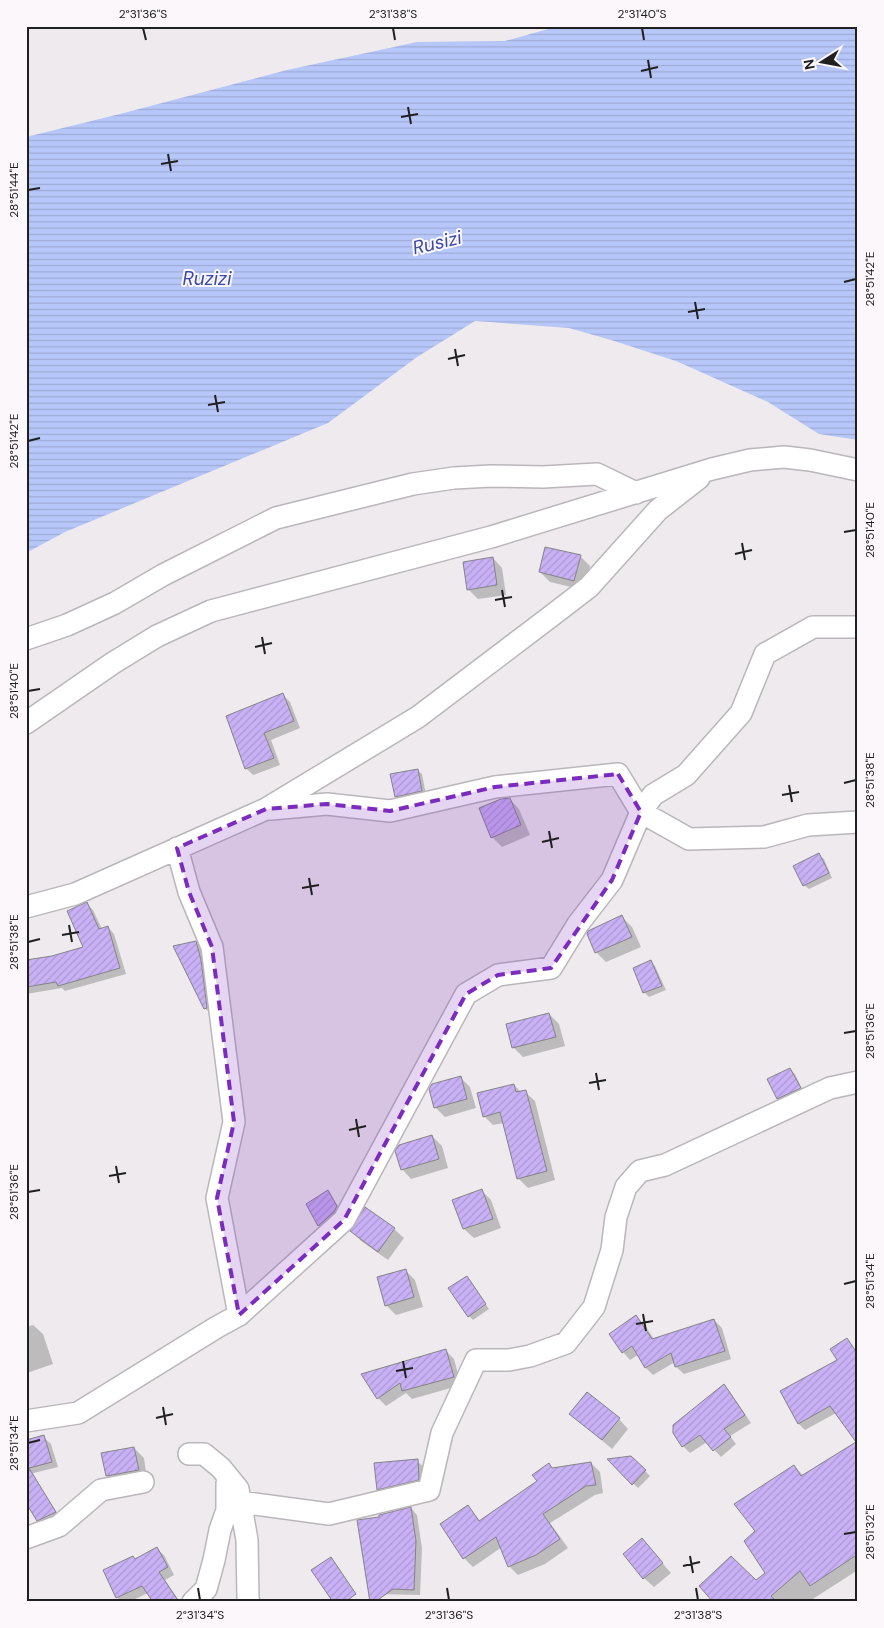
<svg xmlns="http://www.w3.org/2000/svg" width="884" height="1628" font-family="'DM Sans',sans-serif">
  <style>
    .water { fill: url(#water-rules) }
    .shadow { fill: #0003 }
    .building { fill: url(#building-hatch); stroke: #848387 }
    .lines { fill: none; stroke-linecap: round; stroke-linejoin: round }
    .minor-casing { stroke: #bab6ba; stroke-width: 24 }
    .minor { stroke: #fff; stroke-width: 21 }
    .marked { fill: #7b2cbf; fill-opacity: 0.2; stroke: #7b2cbf; stroke-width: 4; stroke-dasharray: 10 6; stroke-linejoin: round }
    .ticks { fill: none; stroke: #212021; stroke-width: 2 }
    .labels { text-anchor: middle; stroke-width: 4; stroke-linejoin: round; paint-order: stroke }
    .water-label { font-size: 19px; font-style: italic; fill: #3849a9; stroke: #fbf7fb }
    .neatline { fill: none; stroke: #212021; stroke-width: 2 }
    .ticks-label { font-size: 12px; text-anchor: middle; fill: #212021 }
  </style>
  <defs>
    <pattern id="water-rules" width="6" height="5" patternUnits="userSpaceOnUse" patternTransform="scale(1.25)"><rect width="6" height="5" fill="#b7c7fa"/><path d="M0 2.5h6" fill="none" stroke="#9dabd6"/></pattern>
    <pattern id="building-hatch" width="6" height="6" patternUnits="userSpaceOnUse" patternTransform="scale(1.25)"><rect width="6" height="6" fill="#c9b1f6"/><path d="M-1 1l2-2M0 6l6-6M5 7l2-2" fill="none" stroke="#ac98d3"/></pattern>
  </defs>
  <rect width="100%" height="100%" fill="#eeeaed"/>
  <path class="water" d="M559 26H858V440L819 434 768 402 676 361 611 340 569 328 475 321 417 357 328 423 65 532 26 553V137L120 114 287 70 417 42 505 41Z"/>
  <path class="shadow" d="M580 556 590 566 584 590 550 582 540 572Z
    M493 558 502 568 506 595 478 599 468 589Z
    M283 695 290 702 300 728 271 740 280 765 253 775 246 768Z
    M417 770 422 774 426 795 400 801 396 797Z
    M510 799 519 809 530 835 502 847 492 837Z
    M819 855 824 859 832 878 809 889 804 885Z
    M87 904 93 910 102 929 108 927 114 934 126 974 65 991 62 988 26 994V962L52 957 84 948Z
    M622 917 632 927 641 947 606 962 596 952 588 934Z
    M196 942 200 947 205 966 211 1012 210 1013 205 1008Z
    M651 961 655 966 666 990 649 997 645 993 634 969Z
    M549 1014 559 1024 565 1046 523 1057 514 1048Z
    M790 1070 795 1074 804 1093 783 1103 778 1098Z
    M461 1078 470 1087 476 1108 445 1117 435 1107Z
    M514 1085 521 1092H525L535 1101 555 1180 528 1188 518 1178 504 1123 493 1125 484 1116Z
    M432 1136 442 1146 448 1168 411 1179 402 1169Z
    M482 1191 491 1200 501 1228 474 1238 464 1229Z
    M328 1192 341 1212 324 1230 319 1226 307 1204Z
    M394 1229 404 1238 388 1260 361 1241 352 1231Z
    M405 1270 415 1280 423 1307 396 1315 386 1305Z
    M471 1282 489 1309 473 1320 469 1316Z
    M636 1317 644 1324 654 1339 714 1320 722 1328 731 1359 684 1374 676 1367 675 1362 653 1375 646 1368 638 1355 630 1360 623 1352Z
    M33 1325 43 1334 53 1364 27 1373 26 1327Z
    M847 1340 858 1353 836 1413 805 1430 799 1424 839 1360Z
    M446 1351 454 1359 461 1385 412 1399 406 1393 386 1406 378 1398Z
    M724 1385 730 1392 751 1423 730 1436 736 1444 721 1457 707 1442 690 1453 683 1446Z
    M571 1414 619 1419 628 1429 612 1449Z
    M43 1437 51 1444 58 1467 26 1475V1442Z
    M134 1448 144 1458 147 1479 116 1485 107 1476Z
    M631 1457 650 1476 638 1488 609 1460Z
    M417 1461 427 1470 428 1489 387 1499 378 1489Z
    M591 1463 600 1472 603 1493 595 1495 550 1523 568 1548 545 1564 518 1575 509 1566 502 1547 473 1567 464 1558 468 1506 481 1522 538 1482 549 1465 553 1469Z
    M794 1466 804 1476 858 1470V1570L808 1602H715L756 1582 766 1573 757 1531Z
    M44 1494 60 1517 42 1524 38 1520Z
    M411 1508 417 1515 422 1548 420 1595 375 1594 380 1518Z
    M642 1540 671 1573 654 1587 644 1578Z
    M157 1549 164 1555 174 1575 165 1580 180 1602H154L148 1593 129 1602H121L117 1597 136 1560Z"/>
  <path class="building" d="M545 547 581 555 574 581 539 572Z
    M493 557 497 585 467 590 463 562Z
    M283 693 294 721 264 733 274 758 245 769 226 716Z
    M418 769 422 791 395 797 390 774Z
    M510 798 521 825 491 838 479 808 501 799Z
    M819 853 829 873 803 886 793 866Z
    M87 902 99 929 108 926 120 968 58 986 56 982 26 987V960L52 956 83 947 67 911Z
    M622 915 632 937 595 953 587 934 588 931Z
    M196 941 201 960 207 1008 204 1009 173 946Z
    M651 960 662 986 643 993 633 968Z
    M549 1013 556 1037 512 1048 506 1024Z
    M790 1068 801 1088 777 1099 767 1079Z
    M461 1076 467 1099 434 1108 429 1089 432 1084Z
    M514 1084 516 1092 526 1090 547 1171 517 1179 500 1112 483 1117 477 1093Z
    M432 1135 439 1159 401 1170 395 1151 399 1145Z
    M482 1189 493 1219 463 1229 452 1200Z
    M328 1190 337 1206 334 1212 318 1226 306 1204Z
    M365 1207 395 1228 378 1252 350 1231Z
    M406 1269 414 1297 385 1306 377 1277Z
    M467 1276 486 1304 468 1317 448 1288Z
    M636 1315 652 1339 714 1319 725 1351 675 1367 671 1353 645 1368 632 1346 622 1353 609 1334Z
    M847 1338 855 1350 858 1349V1554L810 1586 800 1571 771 1596 777 1602H713L699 1586 731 1556 756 1580 765 1573 744 1541 755 1531 734 1504 794 1465 801 1476 856 1442 830 1406 798 1424 780 1391 837 1360 830 1349Z
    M446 1349 454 1377 402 1391 400 1383 377 1399 361 1374Z
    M724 1384 745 1415 724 1429 731 1437 713 1451 700 1435 682 1447 673 1433V1425Z
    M587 1392 620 1418 602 1440 569 1414Z
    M44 1435 52 1462 29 1468 56 1512 37 1521 26 1503V1440Z
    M134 1447 139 1470 106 1476 101 1453Z
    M631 1456 646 1470 632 1485 607 1459Z
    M418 1459 419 1480 377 1490 374 1463Z
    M591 1462 596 1485 586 1486 543 1514 560 1539 536 1555 508 1567 496 1537 463 1559 440 1524 468 1505 479 1521 537 1481 532 1475 549 1463 552 1468Z
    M411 1507 416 1541 414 1590 393 1589 375 1602H370L357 1520 379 1517V1515Z
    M642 1538 663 1563 643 1579 623 1554Z
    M157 1547 168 1567 159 1572 179 1602H153L142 1586 116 1598 103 1570 133 1556 135 1559Z
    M331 1557 356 1594 345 1602H333L311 1570Z"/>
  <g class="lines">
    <defs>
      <path id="minor" d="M26 639 67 625 115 603 163 575 276 518 413 484 454 478 491 476 543 477 597 474 636 493
        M26 723 113 663 157 636 211 611 491 537 712 469 750 460 784 457 810 460 858 470
        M271 809 327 804 390 811 495 787 618 774 641 812 689 839 764 837 808 825 858 822
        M177 848 189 892 212 947 234 1122 217 1198 239 1315
        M26 907 75 894 266 809 418 717 550 617 589 587 658 510 699 478
        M26 1421 78 1413 217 1327 239 1315 344 1220 466 994 498 975 551 968 578 924 612 880 641 812 653 795 686 775 741 713 765 654 813 627H858
        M189 1454H204L221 1468 238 1489 247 1540 248 1599 249 1602
        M240 1502 329 1514 429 1490 442 1433 476 1360H509L530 1356 566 1343 594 1307 612 1250 616 1217 626 1187 640 1171 665 1165 830 1088 858 1082
        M26 1538 59 1526 101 1490 143 1482
        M193 1602 206 1589 214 1560 220 1530 227 1510V1483"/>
    </defs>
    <use href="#minor" class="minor-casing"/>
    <use href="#minor" class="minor"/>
  </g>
  <path class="marked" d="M618 774 641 812 612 880 551 968 498 975 466 994 344 1220 239 1315 217 1198 234 1122 212 947 189 892 177 848 266 809 327 804 390 811 495 787Z"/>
  <path class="ticks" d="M143 28 146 40M393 28 395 40M642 28 644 40M648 60 651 78M641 71 658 67M408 107 411 124M401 117 418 114M168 154 171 171M161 164 178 161M28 190 40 188M844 282 856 279M695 302 698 319M688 312 705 309M455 349 458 366M448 359 465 355M215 395 218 412M208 405 225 402M28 441 40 438M844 532 856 530M742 543 745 560M735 554 752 550M502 590 505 607M495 600 512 597M262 637 265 654M255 647 272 643M28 691 40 689M844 783 856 780M789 785 792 802M782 795 799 792M549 831 552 848M542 842 559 838M309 878 312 895M302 888 319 885M69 925 72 942M62 935 79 932M28 942 40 939M844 1033 856 1031M596 1073 599 1090M589 1083 606 1080M356 1119 359 1137M349 1130 366 1126M116 1166 119 1183M109 1176 126 1173M28 1192 40 1190M844 1284 856 1281M643 1314 646 1331M636 1324 653 1321M403 1361 406 1378M396 1371 413 1368M163 1407 166 1425M156 1418 173 1414M28 1443 40 1440M844 1534 856 1532M690 1556 693 1573M683 1566 700 1562M198 1588 200 1600M447 1588 449 1600M696 1588 698 1600"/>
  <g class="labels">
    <g class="water-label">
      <text transform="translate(437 242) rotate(-13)" y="7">Rusizi</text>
      <text x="207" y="285">Ruzizi</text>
    </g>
  </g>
  <rect width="884" height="1628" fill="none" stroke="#fbf7fb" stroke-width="55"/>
  <g transform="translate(822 62) rotate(259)" stroke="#fbf7fb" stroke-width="4" paint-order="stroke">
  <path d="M0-4L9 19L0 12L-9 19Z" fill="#212021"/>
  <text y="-8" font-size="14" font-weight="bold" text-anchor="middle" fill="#212021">N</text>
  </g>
  <rect x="28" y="28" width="828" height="1572" class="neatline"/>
  <g class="ticks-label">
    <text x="143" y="18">2°31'36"S</text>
    <text x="393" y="18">2°31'38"S</text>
    <text x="642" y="18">2°31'40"S</text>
    <text transform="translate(14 190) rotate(-90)" y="4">28°51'44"E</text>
    <text transform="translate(870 279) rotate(-90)" y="4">28°51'42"E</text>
    <text transform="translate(14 441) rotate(-90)" y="4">28°51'42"E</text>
    <text transform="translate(870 530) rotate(-90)" y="4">28°51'40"E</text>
    <text transform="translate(14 691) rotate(-90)" y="4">28°51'40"E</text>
    <text transform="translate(870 780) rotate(-90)" y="4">28°51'38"E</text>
    <text transform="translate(14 942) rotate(-90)" y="4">28°51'38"E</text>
    <text transform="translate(870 1031) rotate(-90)" y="4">28°51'36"E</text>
    <text transform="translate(14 1192) rotate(-90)" y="4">28°51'36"E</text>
    <text transform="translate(870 1281) rotate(-90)" y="4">28°51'34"E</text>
    <text transform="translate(14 1443) rotate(-90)" y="4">28°51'34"E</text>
    <text transform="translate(870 1532) rotate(-90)" y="4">28°51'32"E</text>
    <text x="200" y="1619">2°31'34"S</text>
    <text x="449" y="1619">2°31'36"S</text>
    <text x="698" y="1619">2°31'38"S</text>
  </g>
</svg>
